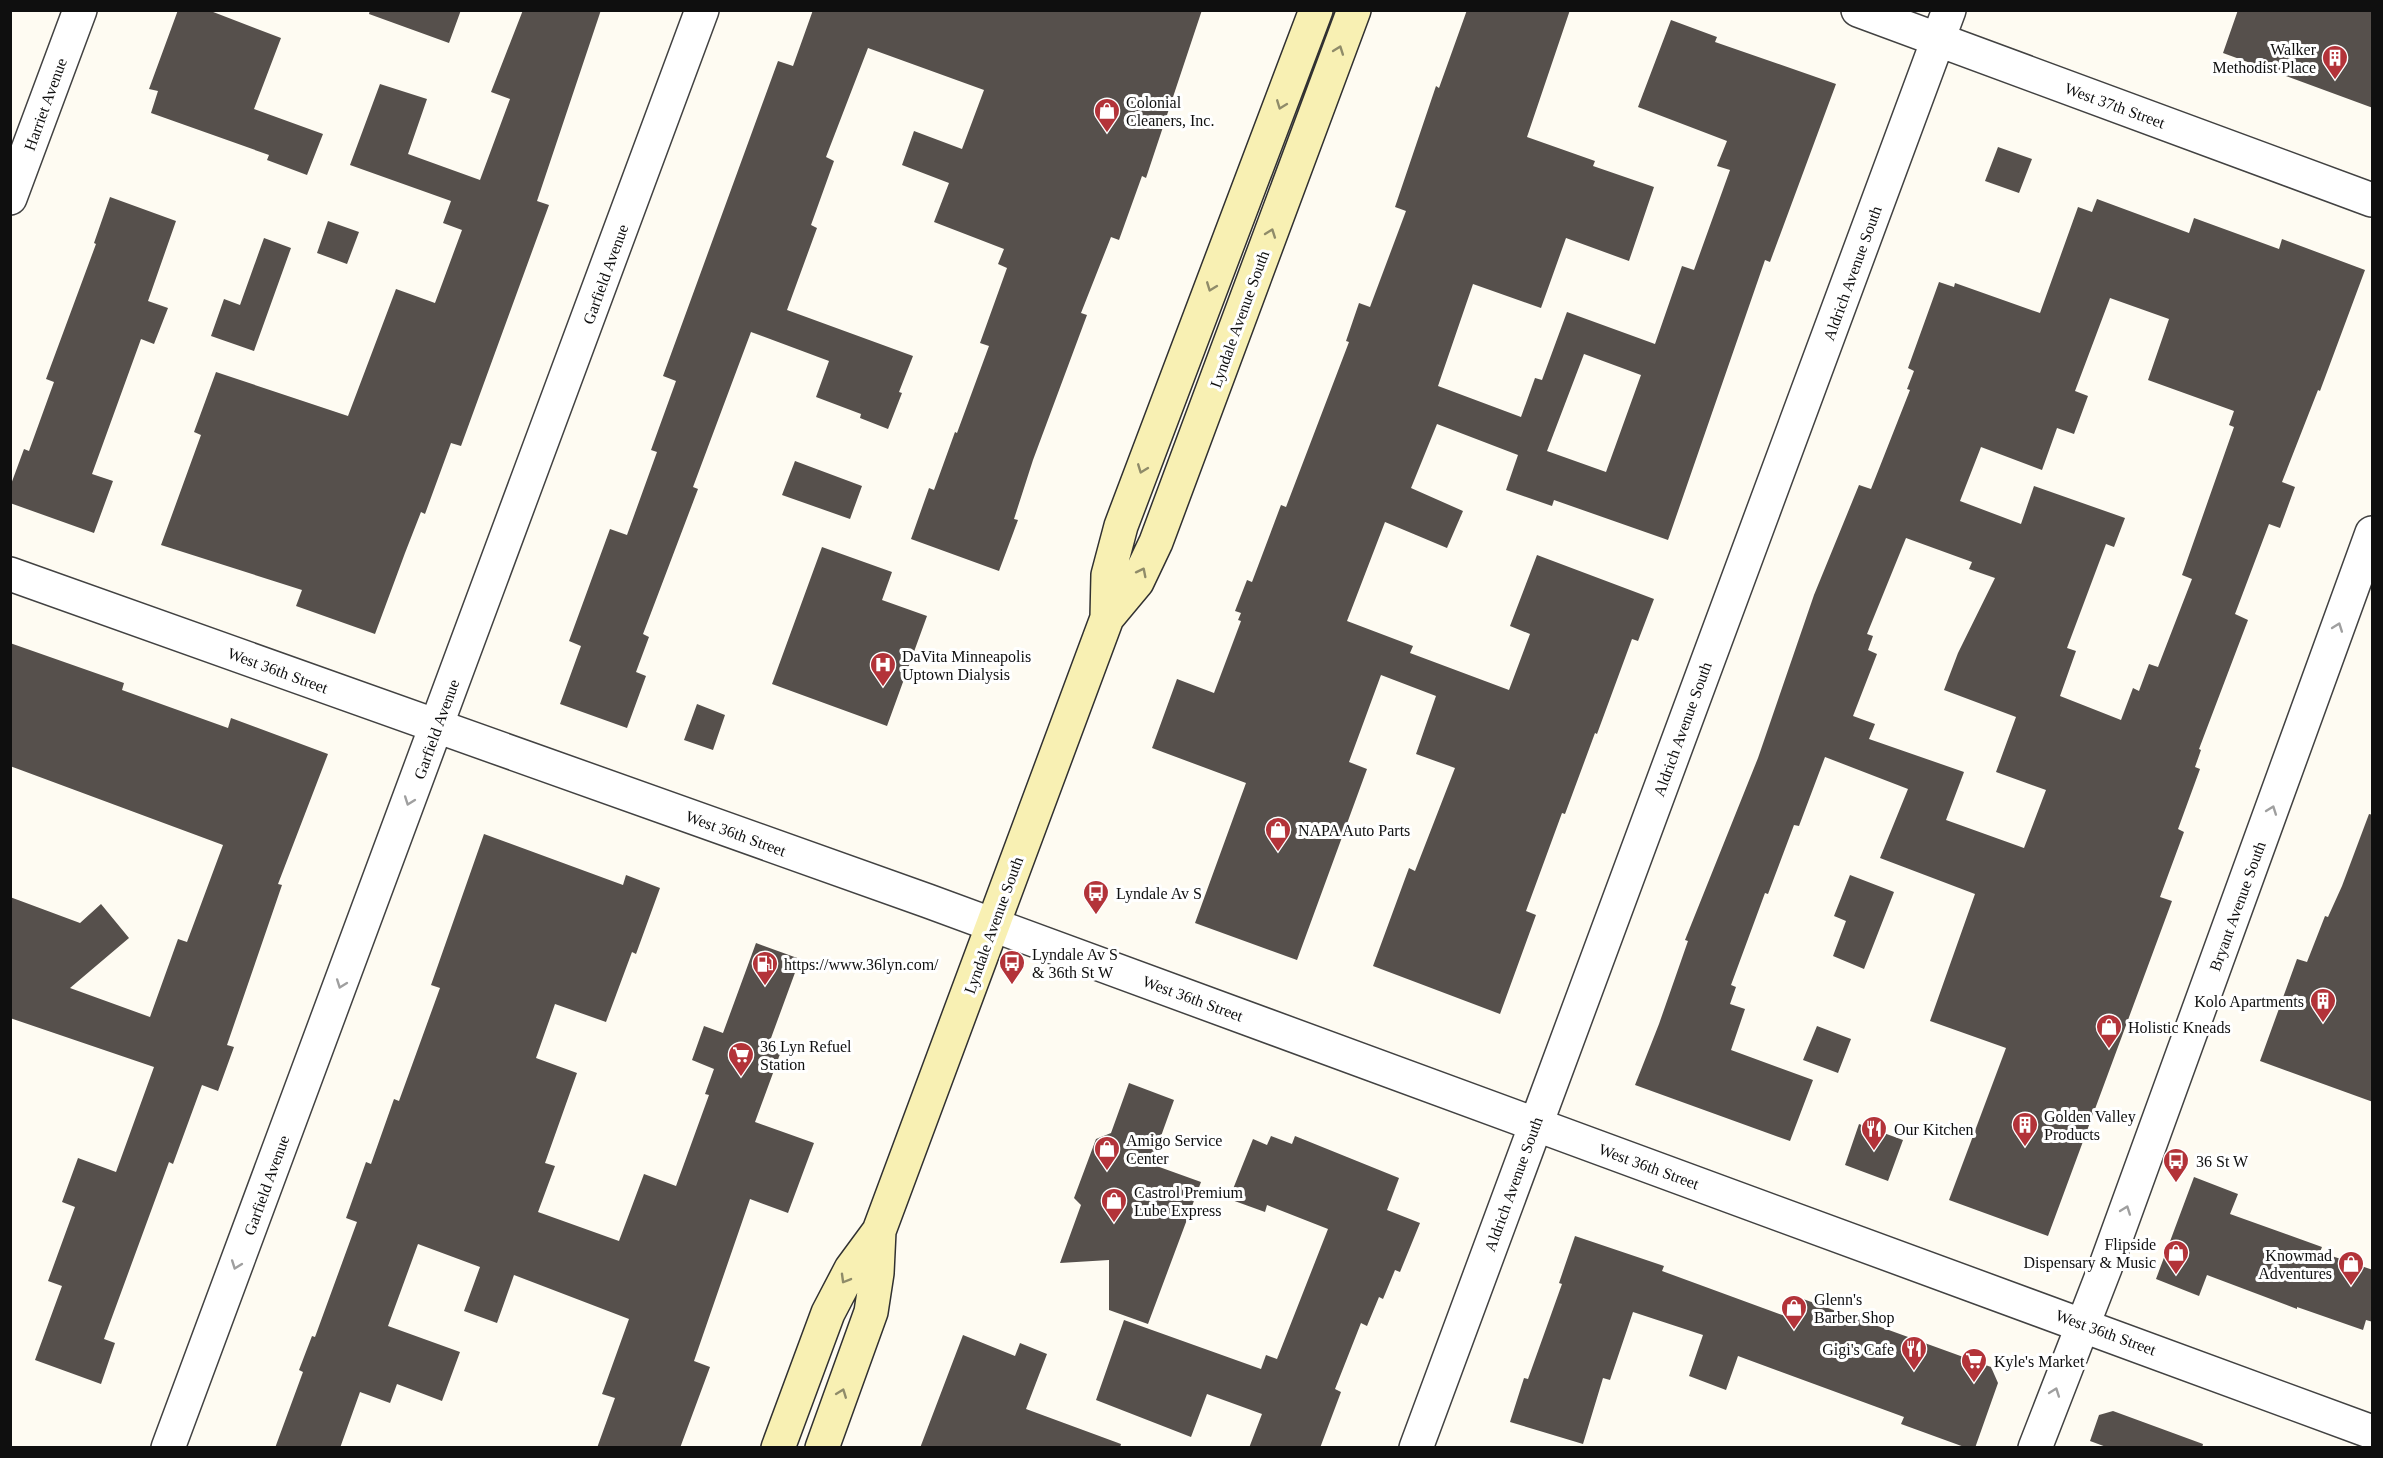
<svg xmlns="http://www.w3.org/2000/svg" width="2383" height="1458" font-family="Georgia,serif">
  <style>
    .building { fill: #56504c; fill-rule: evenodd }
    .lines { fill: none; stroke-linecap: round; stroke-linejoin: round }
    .minor-casing { stroke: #424242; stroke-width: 36 }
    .tertiary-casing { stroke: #424242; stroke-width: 36 }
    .secondary-casing { stroke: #313131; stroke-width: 36 }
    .minor { stroke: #fff; stroke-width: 33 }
    .tertiary { stroke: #fff; stroke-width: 33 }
    .secondary { stroke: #f8f0b3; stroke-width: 33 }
    .oneway { stroke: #8f8b69 }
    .oneway2 { stroke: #9f9f9f }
    .labels { text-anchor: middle; stroke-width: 6; stroke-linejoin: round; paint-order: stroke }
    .poi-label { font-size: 16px; fill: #0f0f0f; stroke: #fff; text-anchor: start }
    .street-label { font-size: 16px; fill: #0f0f0f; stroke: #fff }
  </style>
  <rect width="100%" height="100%" fill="#fefbf2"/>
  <path class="building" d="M178 10H208L281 38 254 109 323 134 307 175 267 160 269 155 151 113 158 91 149 89Z
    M370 10H461L449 43 369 14Z
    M523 10H601L537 201 549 205 461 446 451 443 425 514 421 512 405 553 375 634 296 606 302 590 161 545 201 435 194 432 216 372 348 416 396 289 435 303 462 230 443 223 451 201 350 165 380 84 427 99 408 154 480 180 510 99 491 92Z
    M813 10H1202L1146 178 1142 176 1119 240 1111 237 1081 313 1087 315 1033 460 1014 519 1018 520 999 571 911 539 929 488 934 490 955 432 957 433 989 346 980 343 1007 268 998 264 1004 249 934 222 949 183 902 165 914 131 962 149 984 90 868 48 826 157 834 161 811 225 817 228 787 310 913 356 899 392 902 393 888 429 860 418 861 414 816 397 829 361 751 332 693 487 698 489 643 634 649 637 636 672 646 676 627 728 560 704 581 646 569 641 610 529 627 535 657 452 651 450 676 381 663 376 778 61 793 66Z
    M1467 10H1570L1527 137 1595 161 1593 166 1654 187 1629 261 1566 238 1541 308 1473 284 1438 386 1521 417 1535 378 1542 380 1567 312 1655 344 1682 266 1694 270 1730 170 1717 166 1727 141 1638 107 1671 20 1717 37 1715 42 1836 84 1770 262 1765 260 1668 540 1554 500 1552 506 1506 490 1518 455 1437 424 1411 488 1463 511 1447 548 1385 522 1347 621 1413 646 1410 653 1509 690 1530 634 1510 626 1537 555 1654 599 1638 641 1632 639 1597 734 1595 733 1565 814 1562 813 1526 911 1536 915 1500 1014 1373 966 1409 868 1415 871 1455 768 1416 754 1436 696 1381 675 1349 762 1367 769 1297 960 1195 923 1246 783 1152 748 1177 679 1214 693 1241 621 1238 620 1241 613 1235 611 1247 580 1252 582 1281 505 1286 507 1349 342 1346 341 1359 303 1370 307 1406 211 1395 207 1436 86 1439 88ZM1584 354 1641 375 1606 472 1547 451Z
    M2238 10H2373V108L2223 53Z
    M1998 147 2032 159 2019 193 1985 181Z
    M110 197 176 221 148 301 168 308 154 344 141 339 92 474 113 481 94 533 10 503V487L24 449 29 451 54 382 46 379 96 244 94 243Z
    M2097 199 2189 233 2194 218 2279 249 2282 239 2365 270 2320 391 2318 390 2282 482 2295 487 2280 528 2269 524 2235 614 2248 620 2199 749 2201 750 2195 767 2200 769 2178 829 2184 832 2160 897 2172 901 2048 1236 1949 1200 2006 1048 1930 1021 1975 894 1880 858 1908 789 1825 757 1799 826 1794 825 1768 894 1765 893 1731 985 1736 987 1730 1004 1745 1009 1731 1050 1813 1080 1790 1141 1635 1085 1659 1024 1688 941 1685 940 1758 758 1814 595 1859 485 1871 489 1910 390 1907 389 1914 371 1908 368 1939 282 1954 287 1955 283 2040 313 2078 207 2092 212ZM2110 298 2169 319 2148 380 2234 411 2229 425 2234 427 2182 575 2192 579 2158 667 2149 664 2139 691 2133 688 2121 720 2060 696 2076 651 2067 648 2106 544 2114 547 2125 518 2034 486 2021 524 1960 501 1981 447 2042 470 2057 428 2074 434 2088 396 2075 391ZM1906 538 1972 562 1969 569 1995 578 1958 653 1944 690 2016 717 1996 772 2046 790 2024 848 1946 820 1964 772 1869 739 1875 724 1853 716 1877 654 1868 650 1873 636 1867 634Z
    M328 221 359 232 347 264 317 253Z
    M264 238 291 248 254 351 211 336 224 299 240 305Z
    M795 461 862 486 850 519 782 495Z
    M822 547 892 572 882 600 927 616 887 726 772 684Z
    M10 643 124 683 122 690 228 728 231 718 328 754 278 884 282 885 227 1045 234 1047 218 1091 202 1085 173 1164 169 1162 104 1339 115 1343 101 1384 35 1360 62 1286 48 1281 75 1207 62 1202 78 1158 116 1172 154 1067 10 1018V897L80 923 101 904 129 938 70 988 150 1017 178 939 187 942 223 845 10 766Z
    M697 704 725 715 713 750 684 740Z
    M2369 814 2373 815V1102L2260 1061 2297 959 2307 962 2325 916 2328 917 2342 886Z
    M484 834 623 885 626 875 660 888 636 954 632 952 606 1022 555 1004 536 1058 577 1073 545 1163 555 1166 538 1212 619 1241 644 1174 676 1186 709 1095 705 1094 714 1069 692 1060 704 1026 723 1033 756 943 800 959 767 1049 780 1054 755 1122 814 1143 788 1213 750 1199 694 1361 710 1367 680 1448H597L615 1398 602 1394 629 1319 514 1275 497 1323 464 1311 480 1267 418 1244 388 1326 460 1352 442 1401 397 1384 390 1403 360 1392 340 1448H275L303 1372 299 1370 312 1336 315 1337 357 1222 346 1218 366 1162 371 1164 394 1099 399 1101 440 988 431 985Z
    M1850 875 1894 892 1864 969 1833 956 1846 921 1834 916Z
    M1817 1026 1851 1039 1838 1073 1803 1060Z
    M1129 1083 1174 1100 1151 1164 1201 1182 1148 1324 1109 1310V1260L1060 1263 1081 1205 1074 1198 1096 1139 1111 1133Z
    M1859 1124 1903 1140 1888 1181 1845 1165Z
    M1271 1136 1292 1144 1295 1136 1399 1178 1387 1210 1420 1223 1400 1272 1395 1270 1383 1299 1379 1297 1367 1326 1361 1323 1335 1389 1341 1392 1320 1448H1249L1262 1414 1207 1394 1191 1437 1096 1400 1124 1320 1261 1369 1266 1355 1277 1359 1328 1229 1267 1205 1265 1212 1229 1199 1253 1139 1267 1145Z
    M2194 1177 2238 1194 2230 1214 2322 1247 2320 1252 2373 1270V1322L2366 1320 2363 1330 2297 1307V1309L2207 1275 2199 1296 2156 1279Z
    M1575 1236 1664 1266 1662 1271 1785 1316 1792 1295 1991 1367 1998 1383 1975 1448H1967L1901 1424 1904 1417 1738 1356 1726 1390 1689 1376 1703 1335 1633 1312 1610 1380 1603 1378 1583 1444 1510 1422 1524 1378 1528 1379 1562 1284 1559 1283Z
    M963 1335 1015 1356 1020 1343 1047 1354 1026 1409 1121 1444 1120 1448H920Z
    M2113 1411 2203 1444 2202 1448H2109L2090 1441 2099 1415Z"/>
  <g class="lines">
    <defs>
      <path id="minor" d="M1858 10 2372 200
        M10 198 80 10
        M168 1448 702 10
        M1416 1448 1949 10
        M2035 1448 2105 1268 2372 533"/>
      <path id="tertiary" d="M10 574 928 901 2372 1432"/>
      <path id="secondary" d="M1107 618 1137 582 1156 542 1354 10
        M778 1448 828 1313 851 1269 879 1231 1107 618 1108 575 1121 526 1316 10
        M822 1448 871 1312 877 1273 879 1231"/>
    </defs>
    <use href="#minor" class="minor-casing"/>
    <use href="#tertiary" class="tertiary-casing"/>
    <use href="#secondary" class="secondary-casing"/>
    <use href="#minor" class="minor"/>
    <use href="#tertiary" class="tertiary"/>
    <use href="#secondary" class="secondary"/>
  </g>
  <defs><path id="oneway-chevron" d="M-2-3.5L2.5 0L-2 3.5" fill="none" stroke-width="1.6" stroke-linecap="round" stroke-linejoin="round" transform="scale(1.5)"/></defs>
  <g class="oneway">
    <use href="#oneway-chevron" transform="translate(1339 50) rotate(-70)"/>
    <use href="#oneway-chevron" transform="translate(1281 105) rotate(111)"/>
    <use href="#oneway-chevron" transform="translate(1271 233) rotate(-70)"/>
    <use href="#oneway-chevron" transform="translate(1211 287) rotate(111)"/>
    <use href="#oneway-chevron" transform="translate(1142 469) rotate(111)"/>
    <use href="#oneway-chevron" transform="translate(1142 572) rotate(-63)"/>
    <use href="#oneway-chevron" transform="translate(845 1279) rotate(120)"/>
    <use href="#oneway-chevron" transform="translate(842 1393) rotate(-69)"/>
  </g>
  <g class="oneway2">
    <use href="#oneway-chevron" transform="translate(2338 627) rotate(-70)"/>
    <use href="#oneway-chevron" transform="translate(409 801) rotate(110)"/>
    <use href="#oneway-chevron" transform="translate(2272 810) rotate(-70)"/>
    <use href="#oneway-chevron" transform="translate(341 984) rotate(110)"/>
    <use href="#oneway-chevron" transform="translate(2126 1210) rotate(-70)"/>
    <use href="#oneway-chevron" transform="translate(236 1265) rotate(110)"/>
    <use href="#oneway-chevron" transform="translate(2055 1392) rotate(-70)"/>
  </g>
  <defs>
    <symbol id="building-pin" viewBox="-11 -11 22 30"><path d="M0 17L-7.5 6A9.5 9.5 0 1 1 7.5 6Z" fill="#b33339" stroke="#fff"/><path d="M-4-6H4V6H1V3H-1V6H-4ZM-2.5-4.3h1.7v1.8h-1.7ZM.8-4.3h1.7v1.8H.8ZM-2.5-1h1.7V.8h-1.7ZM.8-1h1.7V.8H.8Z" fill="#fff"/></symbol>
    <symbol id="shop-pin" viewBox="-11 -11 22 30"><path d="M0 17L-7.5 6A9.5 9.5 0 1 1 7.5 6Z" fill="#b33339" stroke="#fff"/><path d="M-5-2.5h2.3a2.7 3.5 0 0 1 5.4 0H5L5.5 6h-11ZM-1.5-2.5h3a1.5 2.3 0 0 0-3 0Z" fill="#fff"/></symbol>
    <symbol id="hospital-pin" viewBox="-11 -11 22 30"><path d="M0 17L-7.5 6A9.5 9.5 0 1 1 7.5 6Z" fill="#b33339" stroke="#fff"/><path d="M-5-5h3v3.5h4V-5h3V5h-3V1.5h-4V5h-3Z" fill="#fff"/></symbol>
    <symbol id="bus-pin" viewBox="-11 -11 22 30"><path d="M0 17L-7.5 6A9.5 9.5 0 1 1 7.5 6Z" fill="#b33339" stroke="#fff"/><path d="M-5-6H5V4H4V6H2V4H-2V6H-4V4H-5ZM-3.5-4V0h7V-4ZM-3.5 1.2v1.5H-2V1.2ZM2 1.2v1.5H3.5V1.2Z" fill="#fff"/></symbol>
    <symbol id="fuel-pin" viewBox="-11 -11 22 30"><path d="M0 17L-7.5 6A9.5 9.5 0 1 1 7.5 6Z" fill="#b33339" stroke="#fff"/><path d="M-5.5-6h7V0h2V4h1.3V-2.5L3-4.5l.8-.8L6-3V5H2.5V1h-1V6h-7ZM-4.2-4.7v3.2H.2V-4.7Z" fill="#fff"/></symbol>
    <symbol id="supermarket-pin" viewBox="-11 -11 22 30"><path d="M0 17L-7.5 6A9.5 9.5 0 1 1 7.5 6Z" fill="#b33339" stroke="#fff"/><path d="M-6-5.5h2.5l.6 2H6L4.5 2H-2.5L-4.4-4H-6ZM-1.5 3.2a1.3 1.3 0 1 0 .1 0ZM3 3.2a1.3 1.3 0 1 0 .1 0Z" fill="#fff"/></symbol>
    <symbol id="restaurant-pin" viewBox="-11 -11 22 30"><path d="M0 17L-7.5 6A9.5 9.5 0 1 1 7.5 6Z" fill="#b33339" stroke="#fff"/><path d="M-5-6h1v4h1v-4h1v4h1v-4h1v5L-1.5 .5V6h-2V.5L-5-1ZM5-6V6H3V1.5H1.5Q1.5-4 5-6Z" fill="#fff"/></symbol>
  </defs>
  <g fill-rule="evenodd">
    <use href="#building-pin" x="2320" y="43" width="30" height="40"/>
    <use href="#shop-pin" x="1092" y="96" width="30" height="40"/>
    <use href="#hospital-pin" x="868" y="650" width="30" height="40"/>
    <use href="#shop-pin" x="1263" y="815" width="30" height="40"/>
    <use href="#bus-pin" x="1081" y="878" width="30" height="40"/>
    <use href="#bus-pin" x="997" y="948" width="30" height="40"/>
    <use href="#fuel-pin" x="750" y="949" width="30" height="40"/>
    <use href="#building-pin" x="2308" y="986" width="30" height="40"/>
    <use href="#shop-pin" x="2094" y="1012" width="30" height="40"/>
    <use href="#supermarket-pin" x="726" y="1040" width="30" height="40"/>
    <use href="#building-pin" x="2010" y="1110" width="30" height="40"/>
    <use href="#restaurant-pin" x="1859" y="1114" width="30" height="40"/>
    <use href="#shop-pin" x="1092" y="1134" width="30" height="40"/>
    <use href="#bus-pin" x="2161" y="1146" width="30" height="40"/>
    <use href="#shop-pin" x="1099" y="1186" width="30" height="40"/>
    <use href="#shop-pin" x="2161" y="1238" width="30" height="40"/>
    <use href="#shop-pin" x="2336" y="1249" width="30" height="40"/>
    <use href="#shop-pin" x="1779" y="1293" width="30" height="40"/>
    <use href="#restaurant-pin" x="1899" y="1334" width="30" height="40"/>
    <use href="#supermarket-pin" x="1959" y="1346" width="30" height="40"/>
  </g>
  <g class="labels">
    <g class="poi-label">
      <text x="2316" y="55" text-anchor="end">Walker<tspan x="2316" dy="18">Methodist Place</tspan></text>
      <text x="1126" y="108">Colonial<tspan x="1126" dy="18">Cleaners, Inc.</tspan></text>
      <text x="902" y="662">DaVita Minneapolis<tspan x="902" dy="18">Uptown Dialysis</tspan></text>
      <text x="1298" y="836">NAPA Auto Parts</text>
      <text x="1116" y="899">Lyndale Av S</text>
      <text x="1032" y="960">Lyndale Av S<tspan x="1032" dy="18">&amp; 36th St W</tspan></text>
      <text x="784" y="970">https://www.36lyn.com/</text>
      <text x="2304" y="1007" text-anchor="end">Kolo Apartments</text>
      <text x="2128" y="1033">Holistic Kneads</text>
      <text x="760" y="1052">36 Lyn Refuel<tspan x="760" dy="18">Station</tspan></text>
      <text x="2044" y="1122">Golden Valley<tspan x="2044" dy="18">Products</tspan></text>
      <text x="1894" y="1135">Our Kitchen</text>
      <text x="1126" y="1146">Amigo Service<tspan x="1126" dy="18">Center</tspan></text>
      <text x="2196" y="1167">36 St W</text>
      <text x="1134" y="1198">Castrol Premium<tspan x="1134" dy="18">Lube Express</tspan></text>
      <text x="2156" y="1250" text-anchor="end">Flipside<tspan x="2156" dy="18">Dispensary &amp; Music</tspan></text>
      <text x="2332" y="1261" text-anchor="end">Knowmad<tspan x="2332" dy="18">Adventures</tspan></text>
      <text x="1814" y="1305">Glenn's<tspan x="1814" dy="18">Barber Shop</tspan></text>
      <text x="1894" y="1355" text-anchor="end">Gigi's Cafe</text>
      <text x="1994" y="1367">Kyle's Market</text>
    </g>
    <g class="street-label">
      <text transform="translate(45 104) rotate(-70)" y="6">Harriet Avenue</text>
      <text transform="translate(2115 105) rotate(20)" y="6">West 37th Street</text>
      <text transform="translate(1852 273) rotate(-70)" y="6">Aldrich Avenue South</text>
      <text transform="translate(605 274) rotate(-70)" y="6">Garfield Avenue</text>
      <text transform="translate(1239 319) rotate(-70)" y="6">Lyndale Avenue South</text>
      <text transform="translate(278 670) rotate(20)" y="6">West 36th Street</text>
      <text transform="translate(436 729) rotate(-70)" y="6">Garfield Avenue</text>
      <text transform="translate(1682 729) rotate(-70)" y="6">Aldrich Avenue South</text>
      <text transform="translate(736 833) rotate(20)" y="6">West 36th Street</text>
      <text transform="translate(2237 906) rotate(-70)" y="6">Bryant Avenue South</text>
      <text transform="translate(993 925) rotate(-70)" y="6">Lyndale Avenue South</text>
      <text transform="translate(1193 998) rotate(20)" y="6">West 36th Street</text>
      <text transform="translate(1649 1166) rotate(20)" y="6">West 36th Street</text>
      <text transform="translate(1513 1184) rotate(-70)" y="6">Aldrich Avenue South</text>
      <text transform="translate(266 1185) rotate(-70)" y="6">Garfield Avenue</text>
      <text transform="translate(2106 1332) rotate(20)" y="6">West 36th Street</text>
    </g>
  </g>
  <rect width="2383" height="1458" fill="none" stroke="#0f0f0f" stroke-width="24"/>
</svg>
